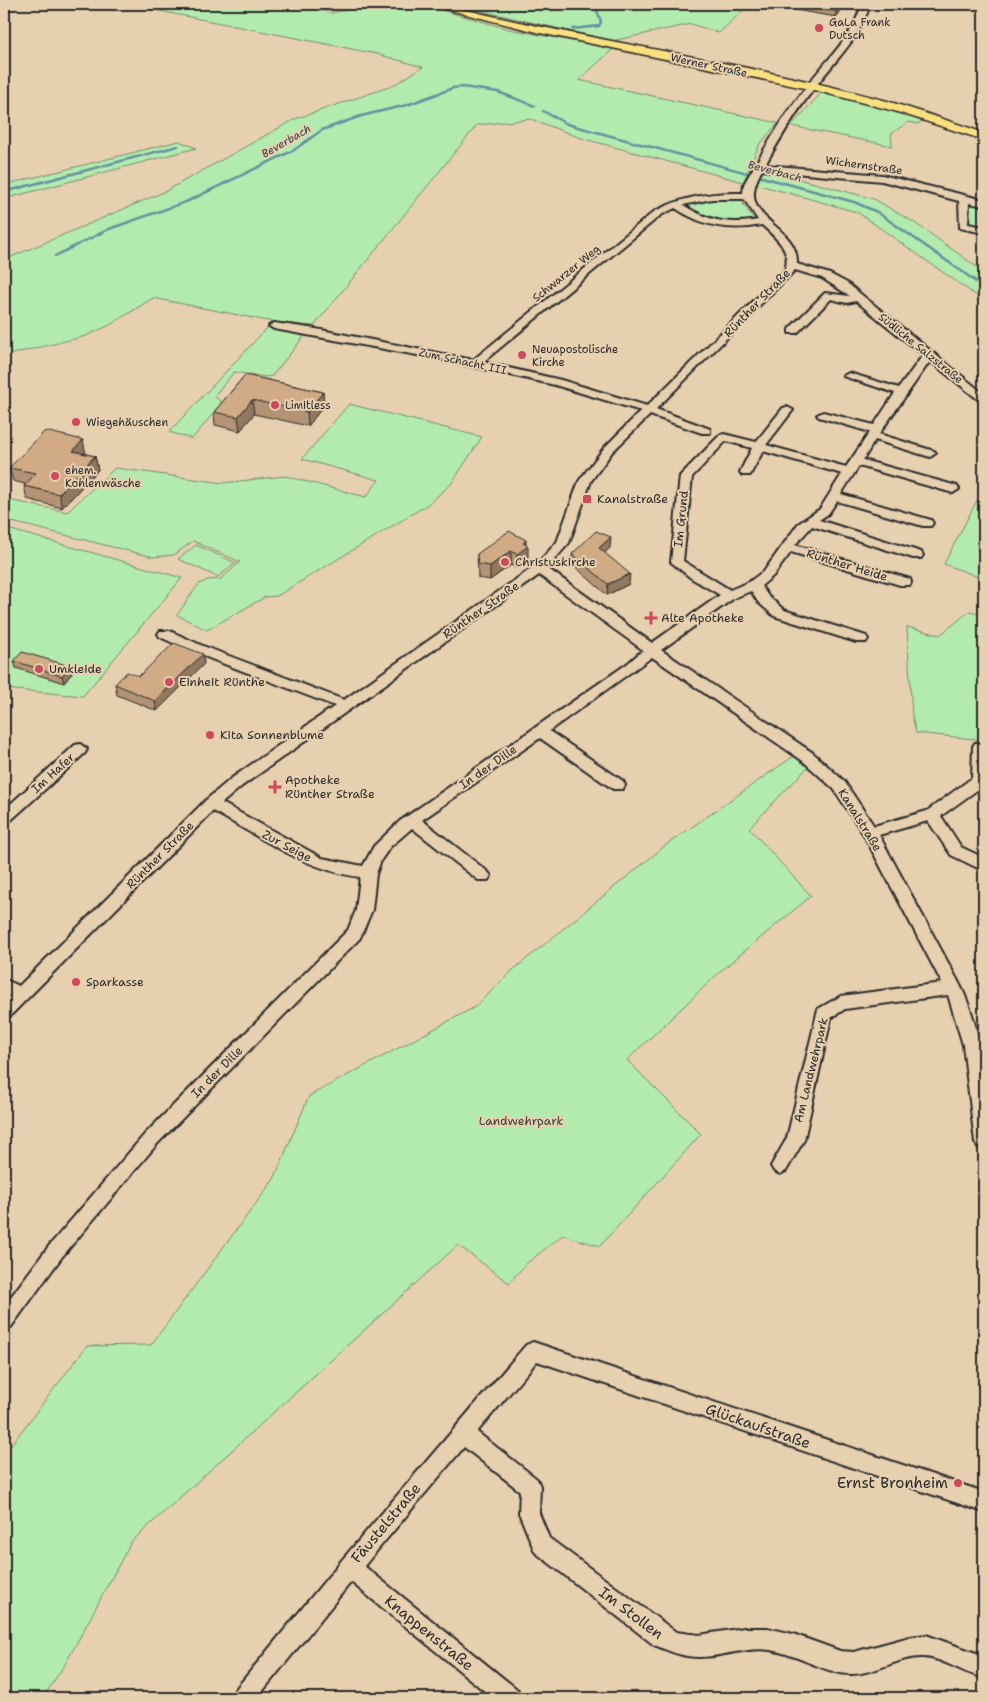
<svg xmlns="http://www.w3.org/2000/svg" width="988" height="1702" font-family="'Shantell Sans',sans-serif">
  <style>
    .green { fill: #b3ebaf; stroke: #6f8b6d }
    .lines { fill: none; stroke-linecap: round; stroke-linejoin: round }
    .stream-far1 { stroke: #64929e; stroke-width: 2.5 }
    .stream { stroke: #64929e; stroke-width: 3 }
    .minor-casing { stroke: #2b2b2b; stroke-width: 4 }
    .major-casing { stroke: #2b2b2b; stroke-width: 3 }
    .minor { fill: #e7d0b0; fill-rule: evenodd }
    .major { fill: #fbe080; fill-rule: evenodd }
    .wall { fill: #b39373; stroke: #2b2b2b }
    .shaded-wall { fill: #92785e; stroke: #2b2b2b }
    .building { fill: #d0ab86; stroke: #2b2b2b }
    .poi-dot { fill: #d1495b; stroke: #e7d0b0; stroke-width: 2 }
    .labels { text-anchor: middle; stroke-width: 4; stroke-linejoin: round; paint-order: stroke }
    .far-poi-label { font-size: 11px; fill: #2b2b2b; stroke: #e7d0b0; text-anchor: start }
    .far-street-label { font-size: 11px; fill: #2b2b2b; stroke: #e7d0b0 }
    .far-water-label { font-size: 11px; font-style: italic; fill: #394548; stroke: #e7d0b0 }
    .street-label { font-size: 12px; fill: #2b2b2b; stroke: #e7d0b0 }
    .poi-label { font-size: 12px; fill: #2b2b2b; stroke: #e7d0b0; text-anchor: start }
    .park-label { font-size: 12px; fill: #393e38; stroke: #e7d0b0 }
    .near-street-label { font-size: 15px; fill: #2b2b2b; stroke: #e7d0b0 }
    .near-poi-label { font-size: 15px; fill: #2b2b2b; stroke: #e7d0b0; text-anchor: end }
  </style>
  <rect width="100%" height="100%" fill="#e7d0b0"/>
  <filter id="ink" filterUnits="userSpaceOnUse"><feTurbulence type="fractalNoise" baseFrequency=".02" numOctaves="2"/><feDisplacementMap in="SourceGraphic" scale="10" xChannelSelector="R" yChannelSelector="G"/><feConvolveMatrix kernelMatrix="1 2 1 2 8 2 1 2 1" color-interpolation-filters="sRGB"/></filter>
  <g filter="url(#ink)">
    <path class="green" d="M124 4H301L331 13 378 4H420L509 29 613 49 579 80 778 123 759 145 743 182 581 138 531 119 477 125 314 326 273 322 153 298 110 325 86 336 4 356V260L166 191 295 119 392 86 423 67 377 54Z
      M453 4H750L719 33 691 24 612 41Z
      M821 93 874 105 922 120 919 124 908 122 891 134 892 146 791 126Z
      M179 141 196 148 4 199V185Z
      M761 169 874 199 915 223 984 272V301L857 212 756 184Z
      M717 198H739L755 221 716 223 685 208 686 204Z
      M977 203 984 205 983 228 968 225 970 205Z
      M268 327 306 334 272 376 265 377 234 372 214 396 222 403 192 439 169 432Z
      M349 404 482 437 451 484 427 505 277 596 265 597 207 630 177 615 198 585 207 580 221 579 240 562 193 541 174 555 153 557 4 520V499L67 512 115 468 223 483 285 476 366 497 379 480 302 459Z
      M984 487V579L944 564Z
      M4 528 182 578 83 696 4 689Z
      M196 545 236 563 218 577 178 559Z
      M970 611 984 615V740L916 733 912 716 907 627 940 635Z
      M794 756 808 767 749 828 811 896 723 969 627 1060 701 1134 600 1246 563 1235 527 1263 509 1283 458 1245 131 1542 67 1661 43 1698H4V1454L87 1346 151 1345 274 1179 309 1096 475 1007 513 970 666 845Z"/>
    <g class="lines">
      <path class="stream-far1" d="M573 29 599 26 601 22 595 4
        M543 111 567 124 854 202 877 212 974 280
        M4 192 178 146
        M55 256 109 229 186 202 294 150 322 130 361 116 407 105 453 88 462 87 498 92 535 106"/>
      <path class="stream" d="M972 279 984 287"/>
      <defs>
        <path id="minor" d="M862 4H870C860 39 834 61 813 90 795 113 780 139 765 165L882 175 984 200V206L969 203 968 224 984 227V233L960 228 959 201 882 181 762 170C731 222 799 221 797 264L830 274 847 283 984 394V402L980 401 930 361 879 434 934 451 936 453 930 457 875 440 863 460 957 486 959 489 953 493 859 466 841 494 931 520 933 523 931 526H923L837 501 828 514 819 520 921 552 923 555 921 558H913L812 526 795 545 910 579 911 582 910 585H900L791 552 773 576 761 586 768 596 784 610 866 636 868 639 866 642H856L774 616 758 602 751 591 734 598 661 650 813 753 844 781 874 826 927 811 972 778 973 746 975 743 984 742V785L941 816 961 847 984 858V871L951 855 928 821 879 835 959 983C987 1037 984 1091 984 1149L978 1147 975 1142 963 1045 948 995 845 1009 831 1018 804 1140 786 1171 780 1174 774 1171 771 1166 787 1138 818 1009 841 996 942 983 864 835 834 789 803 761 652 657 549 731 623 781 625 785 623 789H613L540 738 422 820 488 872 491 876 488 880H478L412 828 390 847 381 860 376 874 372 910 360 938 157 1144 61 1258 11 1327 4 1330V1306L49 1246 145 1134 348 930 356 910 360 877C306 870 260 837 213 811L10 1016 4 1018V1001L9 996 4 993V979L19 986 206 800 232 778 335 706 193 652 160 637 158 634 160 631H170L203 646 344 700 535 566 557 542 579 481 604 448 641 411 555 385 439 359 274 329 269 326 274 323 316 329 473 360 655 211C682 197 711 192 743 193L744 184C763 151 783 117 807 86 827 59 852 38 862 4ZM712 199H744L758 220C729 225 708 221 683 205ZM675 208C704 227 729 231 762 225 776 238 792 250 785 270L647 406 561 380 483 362 661 215ZM795 270 822 278 850 296 825 293 789 329V333H797L831 299 847 303 856 301 923 355 899 388 849 373 843 376 895 393 874 425 823 412 817 415 819 417 870 432 846 467 766 445 793 410 787 407 783 408 756 442 724 434 720 435 680 476 671 562 691 578 720 595 652 643 547 568 569 543 591 481 612 452 650 415 702 433H710V429L656 409ZM726 441 752 448 740 472 742 475H750L763 451 842 474 820 509 798 524 765 570 749 582 730 590 683 561 692 477ZM539 575 643 650 627 664 400 821 374 846 363 866 322 858 222 803 242 786Z
          M80 744 87 749 85 753 9 822 4 823V810L75 745Z
          M533 1342 984 1492V1512L537 1361 477 1432 537 1479 540 1486 539 1513 549 1538 676 1632 699 1635 744 1628H767L793 1634 840 1651 854 1652 910 1637 926 1635 976 1653 984 1650V1677C964 1675 945 1658 923 1657 900 1656 877 1673 853 1674 827 1675 798 1654 770 1650 742 1646 714 1661 687 1656 675 1654 665 1649 654 1645L535 1552 519 1513 520 1491 464 1447 364 1566 518 1690 521 1698H493L351 1582 257 1698H232L235 1690 342 1560 526 1345Z"/>
        <path id="major" d="M426 4H442C589 41 741 61 887 101 920 111 952 122 984 133V140L894 111 814 90 540 33Z"/>
      </defs>
      <use href="#minor" class="minor-casing"/>
      <use href="#major" class="major-casing"/>
      <use href="#minor" class="minor"/>
      <use href="#major" class="major"/>
    </g>
    <path class="wall" d="M795 4 845 6 836 17 795 10Z
      M245 375 323 392 324 405 308 426 254 414 240 431 215 425 214 412Z
      M86 454 95 456 98 470 62 508 27 499 24 486 25 484 13 481 9 468Z
      M526 544 528 559 516 568 511 565 490 580 478 578 477 554Z
      M610 548 605 553 629 584 607 595 572 564V554Z
      M14 661 72 673 64 683 16 668Z
      M204 664 157 711 117 695 115 684 139 676Z"/>
    <path class="shaded-wall" d="M843 4H846L845 6 836 17V11Z
      M323 392 324 405 308 426 307 412Z
      M252 400 254 414 240 431 238 417Z
      M83 440 86 454 73 451Z
      M95 456 98 470 62 508 59 494Z
      M611 537 610 548 599 559V548Z
      M526 540V547L528 546V559L516 568 517 554 523 543Z
      M511 551V565L490 580V566Z
      M630 574 629 584 607 595 608 584Z
      M203 654 204 664 157 711 155 701Z
      M70 666 72 673 64 683 62 676Z"/>
    <path class="building" d="M795 4H843L836 11Z
      M245 375 323 392 307 412 252 400 238 417 214 412Z
      M45 431 83 440 73 451 95 456 59 494 24 486 36 473 9 468Z
      M509 531 526 540 523 543 528 546 517 554 511 551 490 566 478 564 477 554Z
      M596 531 611 537 599 548 630 574 608 584 572 554Z
      M174 643 203 654 155 701 115 684 127 672 139 676Z
      M22 652 70 666 62 676 14 661Z"/>
  </g>
  <g class="poi-dot">
    <circle cx="819" cy="28" r="5"/>
    <circle cx="522" cy="355" r="5"/>
    <circle cx="275" cy="405" r="5"/>
    <circle cx="76" cy="422" r="5"/>
    <circle cx="55" cy="476" r="5"/>
    <rect x="582" y="494" width="10" height="10" rx="2.5"/>
    <circle cx="505" cy="562" r="5"/>
    <path d="M648.5 610.5h5v5h5v5h-5v5h-5v-5h-5v-5h5z"/>
    <circle cx="39" cy="669" r="5"/>
    <circle cx="169" cy="682" r="5"/>
    <circle cx="210" cy="735" r="5"/>
    <path d="M272.5 779.5h5v5h5v5h-5v5h-5v-5h-5v-5h5z"/>
    <circle cx="76" cy="982" r="5"/>
    <circle cx="958" cy="1483" r="5"/>
  </g>
  <g class="labels">
    <g class="far-poi-label">
      <text x="829" y="26">GaLa Frank<tspan x="829" dy="13">Dutsch</tspan></text>
      <text x="532" y="353">Neuapostolische<tspan x="532" dy="13">Kirche</tspan></text>
      <text x="285" y="409">Limitless</text>
      <text x="86" y="426">Wiegehäuschen</text>
      <text x="65" y="474">ehem.<tspan x="65" dy="13">Kohlenwäsche</tspan></text>
    </g>
    <g class="far-street-label">
      <text transform="translate(709 65) rotate(12)" y="4">Werner Straße</text>
      <text transform="translate(864 165) rotate(8)" y="4">Wichernstraße</text>
      <text transform="translate(566 273) rotate(-39)" y="4">Schwarzer Weg</text>
      <text transform="translate(921 348) rotate(39)" y="4">Südliche Salzstraße</text>
      <text transform="translate(463 361) rotate(12)" y="4">Zum Schacht III</text>
    </g>
    <g class="far-water-label">
      <text transform="translate(286 141) rotate(-30)" y="4">Beverbach</text>
      <text transform="translate(775 171) rotate(15)" y="4">Beverbach</text>
    </g>
    <g class="street-label">
      <text transform="translate(757 303) rotate(-46)" y="4">Rünther Straße</text>
      <text transform="translate(681 519) rotate(-84)" y="4">Im Grund</text>
      <text transform="translate(847 565) rotate(17)" y="4">Rünther Heide</text>
      <text transform="translate(481 610) rotate(-35)" y="4">Rünther Straße</text>
      <text transform="translate(488 767) rotate(-35)" y="4">In der Dille</text>
      <text transform="translate(53 773) rotate(-42)" y="4">Im Hafer</text>
      <text transform="translate(860 820) rotate(58)" y="4">Kanalstraße</text>
      <text transform="translate(287 846) rotate(28)" y="4">Zur Seige</text>
      <text transform="translate(160 855) rotate(-45)" y="4">Rünther Straße</text>
      <text transform="translate(811 1070) rotate(-76)" y="4">Am Landwehrpark</text>
      <text transform="translate(217 1072) rotate(-45)" y="4">In der Dille</text>
    </g>
    <g class="poi-label">
      <text x="597" y="503">Kanalstraße</text>
      <text x="515" y="566">Christuskirche</text>
      <text x="661" y="622">Alte Apotheke</text>
      <text x="49" y="673">Umkleide</text>
      <text x="179" y="686">Einheit Rünthe</text>
      <text x="220" y="739">Kita Sonnenblume</text>
      <text x="285" y="784">Apotheke<tspan x="285" dy="14">Rünther Straße</tspan></text>
      <text x="86" y="986">Sparkasse</text>
    </g>
    <g class="park-label">
      <text x="521" y="1125">Landwehrpark</text>
    </g>
    <g class="near-street-label">
      <text transform="translate(758 1426) rotate(19)" y="5">Glückaufstraße</text>
      <text transform="translate(386 1523) rotate(-50)" y="5">Fäustelstraße</text>
      <text transform="translate(631 1613) rotate(37)" y="5">Im Stollen</text>
      <text transform="translate(429 1633) rotate(39)" y="5">Knappenstraße</text>
    </g>
    <g class="near-poi-label">
      <text x="948" y="1488">Ernst Bronheim</text>
    </g>
  </g>
  <rect width="988" height="1702" fill="none" stroke="#e7d0b0" stroke-width="20"/>
  <rect x="10" y="10" width="968" height="1682" fill="none" stroke="#2b2b2b" stroke-width="2" filter="url(#ink)"/>
</svg>
